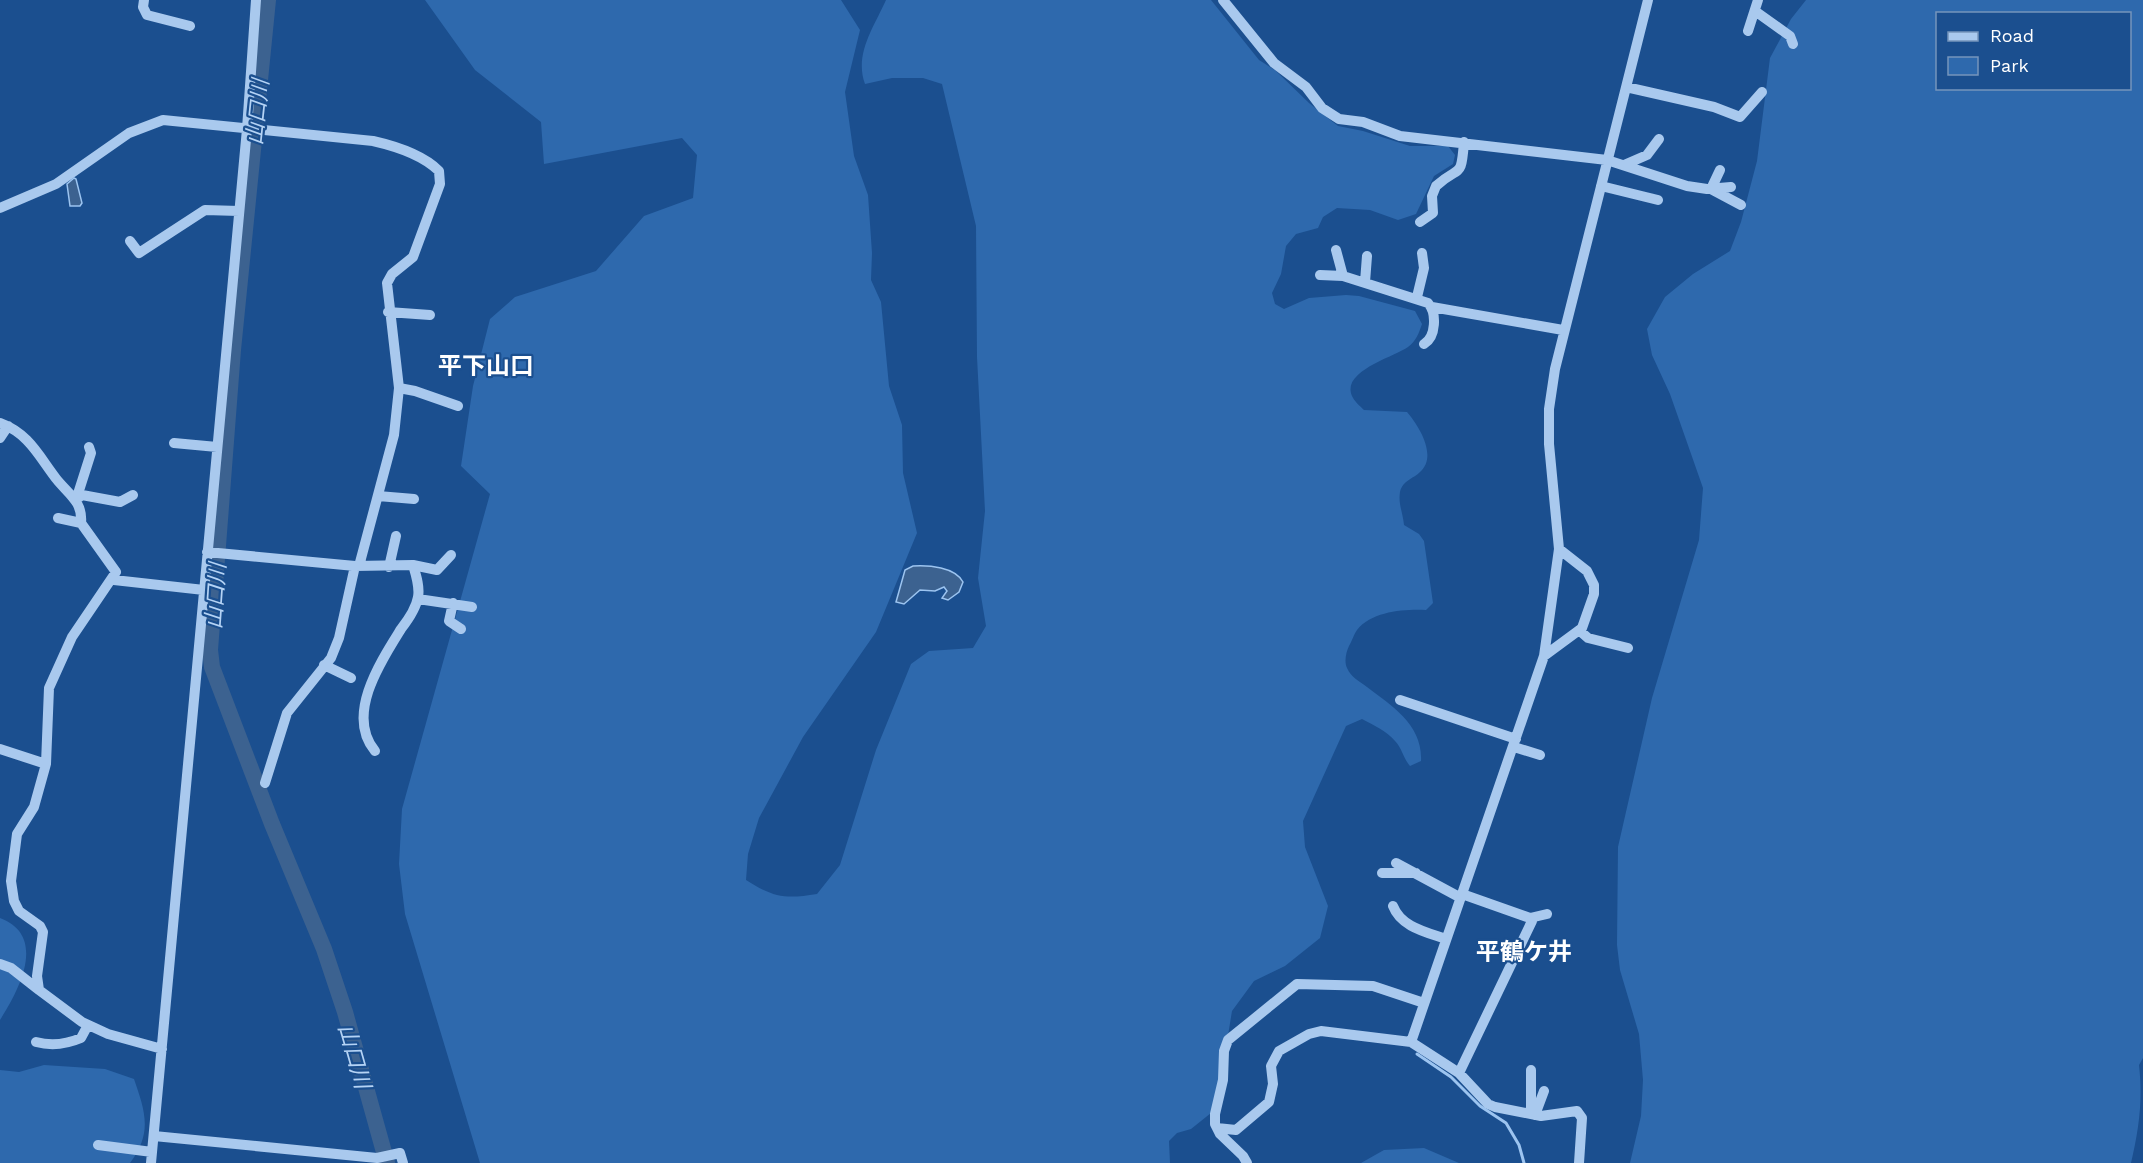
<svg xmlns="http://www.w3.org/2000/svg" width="2143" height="1163" font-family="'Work Sans','Noto Sans JP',sans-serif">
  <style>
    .green { fill: #2e69ad; fill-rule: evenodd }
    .water { fill: #3c6290; stroke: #9cc4f0; stroke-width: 1.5 }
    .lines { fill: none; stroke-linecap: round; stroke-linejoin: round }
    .stream { stroke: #9cc4f0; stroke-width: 3 }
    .river { stroke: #3c6290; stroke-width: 16 }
    .minor { stroke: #a9c9ee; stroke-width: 10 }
    .labels { text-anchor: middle; stroke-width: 4.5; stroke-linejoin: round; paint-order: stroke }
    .water-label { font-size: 22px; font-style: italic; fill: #b5d3f5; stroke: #1b4f8f }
    .quarter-label { font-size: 24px; font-weight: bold; fill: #fff; stroke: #1b4f8f }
  </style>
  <rect width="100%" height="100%" fill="#1b4f8f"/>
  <path class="green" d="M425 0H841L860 30 845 92 854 156 868 195 872 253 871 280 881 302 889 386 902 425 903 473 917 533 876 632 803 737 759 818 748 854 746 880C774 898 786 899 817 894L840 865 876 750 911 664 929 651 973 648 986 626 978 578 985 511 977 357 976 226 942 84 923 78H892L865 84C854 54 874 27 886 0H1211L1259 60 1275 70 1309 103 1338 126 1363 131 1410 146H1448L1455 155 1453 164 1434 176 1416 214 1398 220 1370 210 1337 208 1323 217 1318 228 1296 234 1286 246 1281 274 1272 293 1275 304 1284 309 1309 298 1346 295 1359 296 1415 311 1422 324C1419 333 1416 341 1408 347 1394 357 1341 371 1352 396 1354 401 1360 406 1364 410L1407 412C1419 426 1438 456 1420 472 1413 479 1403 480 1400 492 1398 504 1403 513 1404 525L1419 534 1424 541 1433 603 1426 610C1405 609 1372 611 1357 630 1354 634 1352 641 1349 646 1346 652 1344 662 1347 668 1351 677 1359 681 1367 687 1392 706 1423 725 1421 761L1410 766C1403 758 1402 748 1395 741 1387 731 1373 725 1362 719L1346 726 1303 821 1305 847 1328 906 1320 938 1285 966 1254 981 1232 1011 1216 1109 1191 1129 1177 1133 1169 1141 1170 1163H480L405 914 399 864 402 809 490 494 461 466 473 386 490 319 515 297 596 271 644 216 693 198 697 155 682 138 544 164 541 122 475 70Z
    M1806 0H2143V1058L2139 1065C2143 1100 2139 1129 2131 1163H1630L1641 1116 1643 1080 1639 1034 1620 970 1617 945 1618 847 1652 698 1699 540 1703 488 1670 394 1652 355 1647 329 1665 297 1693 274 1730 251 1741 222 1757 161 1770 58 1791 19ZM1938 14H2130V88H1938Z
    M0 918C48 936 19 990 0 1020Z
    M44 1065 105 1069 134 1079C145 1111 153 1133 130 1163H0V1070L19 1072Z
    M1424 1148 1459 1163H1361L1384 1150Z"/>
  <path class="water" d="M74 178 76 179 82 203 80 206H70L67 184Z
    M913 566C929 565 955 567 963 582L959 592 948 600 942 598 947 591 944 587 935 591 920 590 904 604 896 602 905 570Z"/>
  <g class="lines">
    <path class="stream" d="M1417 1054 1451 1077 1480 1106 1506 1123 1519 1145 1524 1163"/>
    <path class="river" d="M268 0 233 350 210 650 212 667 272 824 324 949 345 1012 387 1163"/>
    <path class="minor" d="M144 0 143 7 147 15 190 26
      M1223 0 1274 63 1306 87 1322 108 1339 119 1363 122 1400 136 1607 160 1687 186 1707 189 1731 187
      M1755 11 1790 36 1793 44
      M1748 31 1758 0
      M1626 87 1714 107 1740 117 1762 92
      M1624 165 1647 155 1659 139
      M1720 170 1711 189 1741 205
      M1601 186 1658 200
      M0 208 56 184 129 133 163 120 373 141C395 146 423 155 439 171L440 184 413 257 392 274 387 283 399 388 394 435 359 566
      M1420 222 1433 213 1432 196 1436 186C1460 164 1461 181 1464 142
      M130 241 139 253 205 210 239 211
      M1336 250 1343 276
      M1320 275 1343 276 1428 303C1437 313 1436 337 1424 344
      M1365 282 1367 256
      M1417 297 1424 268 1422 253
      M1432 307 1563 330
      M388 312 430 315
      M399 388 415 391 458 406
      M0 423C30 434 39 457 58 481 70 495 83 503 81 523L116 572 72 637 49 688 46 764 34 807 17 834 11 881 14 901 19 911 40 926 43 932 37 976 39 990 82 1022 108 1034 162 1049
      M0 438 8 426
      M174 443 217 447
      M89 447 91 453 76 500 82 495 120 502 133 495
      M378 496 414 499
      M58 518 81 523
      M207 552 355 566 413 565 437 570 451 555
      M389 567 396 536
      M114 580 204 590
      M418 599 472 607
      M453 603 449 621 461 629
      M1580 631 1588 638 1628 648
      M1544 656 1582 628 1594 594V585L1587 571 1559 549
      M324 665 351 678
      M1400 700 1516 739
      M1514 747 1540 755
      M0 749 46 764
      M375 751C345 715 381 661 401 629 408 620 416 609 418 597 420 587 416 575 413 565
      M265 783 287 713 331 658 339 638 355 566
      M1396 863 1461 898
      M1382 873H1416
      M1393 906C1401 927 1426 932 1446 939
      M1530 918 1547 914
      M0 964 11 968 39 990
      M36 1042C51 1046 67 1044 81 1038L88 1025
      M1531 1070V1114
      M1459 1073 1532 921 1530 918 1462 894
      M1535 1115 1544 1091
      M1217 1128 1236 1130 1269 1102 1273 1084 1271 1066 1279 1051 1309 1034 1321 1031 1411 1042
      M154 1136 377 1158 400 1153 403 1163
      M98 1145 152 1152
      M151 1163 247 129 256 0
      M1247 1163 1243 1156 1220 1134 1215 1124V1114L1223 1080 1224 1051 1228 1040 1297 984 1373 986 1424 1003
      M1579 1163 1582 1118 1577 1111 1541 1116 1495 1107 1488 1104 1459 1073 1411 1042 1544 656 1559 549 1549 444V409L1555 369 1648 0"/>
  </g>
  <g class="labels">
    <g class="water-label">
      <text transform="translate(257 112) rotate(-84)" y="8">山口川</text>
      <text transform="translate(215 596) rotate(-86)" y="8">山口川</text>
      <text transform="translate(355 1056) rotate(74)" y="8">山口川</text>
    </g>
    <g class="quarter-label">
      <text x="486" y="374">平下山口</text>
      <text x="1524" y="960">平鶴ケ井</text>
    </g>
  </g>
  <rect x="1936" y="12" width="195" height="78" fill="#1b4f8f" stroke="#7695bc" stroke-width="1.5"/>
  <rect x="1948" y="32" width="30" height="9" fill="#a9c9ee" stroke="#7695bc" stroke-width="1.5"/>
  <text x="1990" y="42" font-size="18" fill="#ffffff">Road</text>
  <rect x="1948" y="57" width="30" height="18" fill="#2e69ad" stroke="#7695bc" stroke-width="1.5"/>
  <text x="1990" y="72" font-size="18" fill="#ffffff">Park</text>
</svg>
